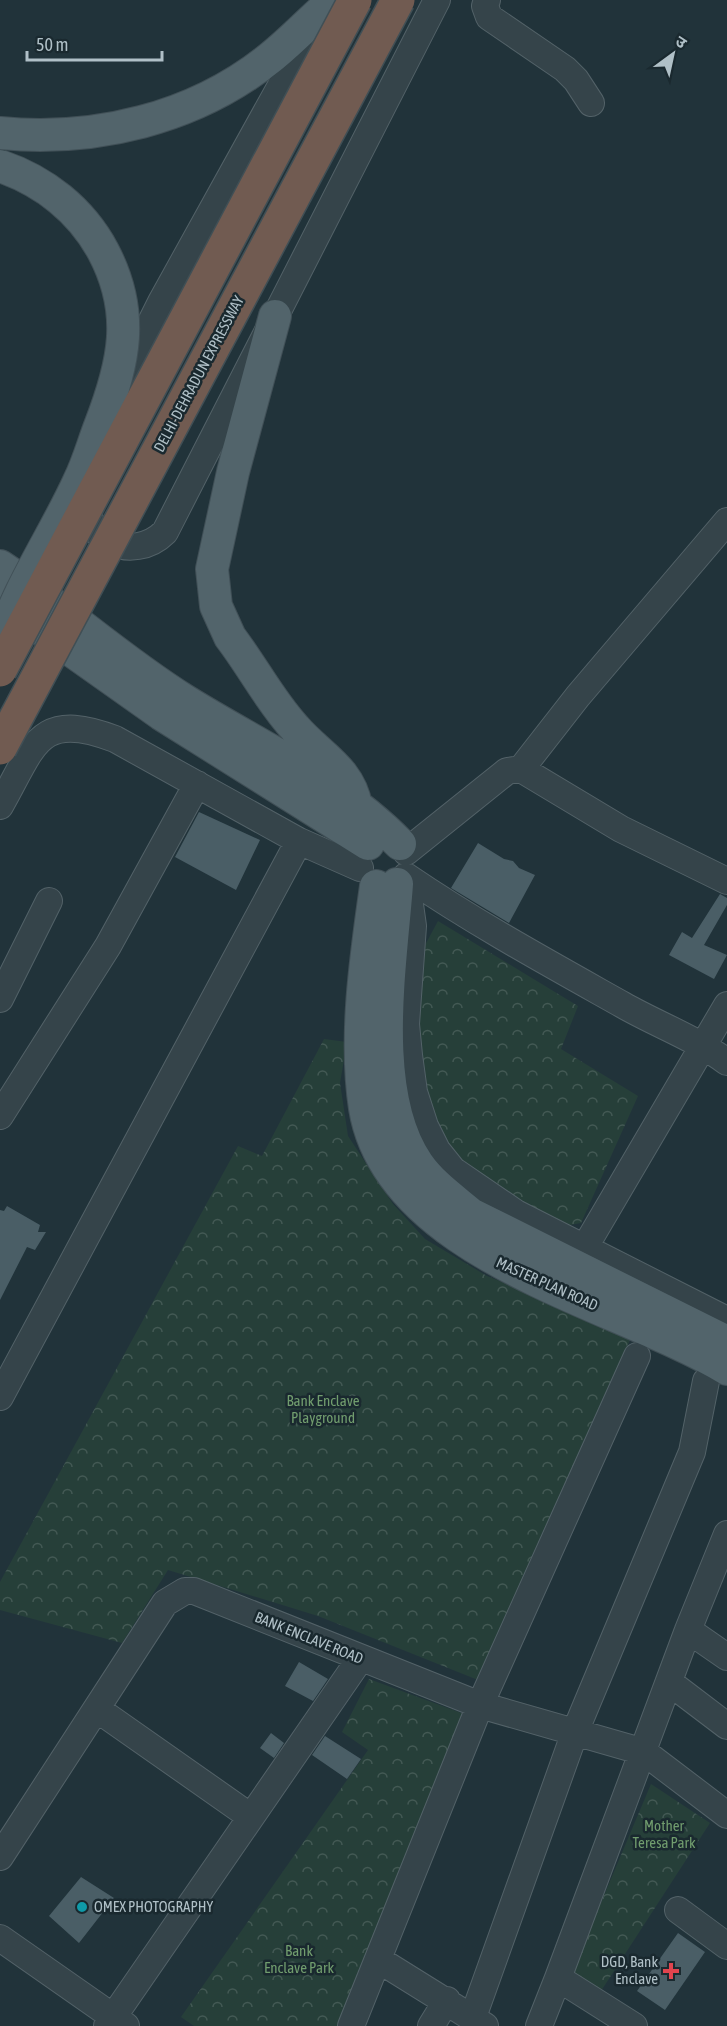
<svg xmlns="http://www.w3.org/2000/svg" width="727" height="2026" font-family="'Asap Condensed','Noto Sans Devanagari',sans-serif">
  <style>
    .forest { fill: url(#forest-crowns) }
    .building { fill: #4a5e66 }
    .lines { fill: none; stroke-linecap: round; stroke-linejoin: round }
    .minor-casing { stroke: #536268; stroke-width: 28 }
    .major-casing { stroke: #415057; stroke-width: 34 }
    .minor { stroke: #35444a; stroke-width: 26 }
    .major { stroke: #52646b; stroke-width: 32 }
    .major-bridge-casing { stroke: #415057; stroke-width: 34; stroke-linecap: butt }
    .highway-bridge-casing { stroke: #404f55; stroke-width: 36; stroke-linecap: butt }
    .major-bridge { stroke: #52646b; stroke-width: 32 }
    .highway-bridge { stroke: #715b51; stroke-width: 33 }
    .culture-dot { fill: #0f9aa8; stroke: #1a292f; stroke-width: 2 }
    .health-dot { fill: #e0444e; stroke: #1a292f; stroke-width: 2 }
    .labels { text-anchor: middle; stroke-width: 5; stroke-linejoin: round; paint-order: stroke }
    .street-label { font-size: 15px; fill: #b0c0c7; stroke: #1a292f }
    .park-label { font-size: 15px; fill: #719d6e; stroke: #1a292f }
    .poi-label { font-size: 15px; fill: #b0c0c7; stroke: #1a292f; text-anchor: start }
  </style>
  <defs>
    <pattern id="forest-crowns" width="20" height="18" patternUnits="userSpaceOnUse" patternTransform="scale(1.5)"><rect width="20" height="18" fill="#263f39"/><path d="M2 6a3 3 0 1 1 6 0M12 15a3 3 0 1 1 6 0" fill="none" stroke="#435954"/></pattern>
  </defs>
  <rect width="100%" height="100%" fill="#21333a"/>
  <path class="forest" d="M438 921 578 1006 561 1049 638 1096 581 1223 554 1228 452 1170 419 1111 417 960Z
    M324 1039 347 1042 340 1083 348 1136 393 1204 425 1239 487 1276 633 1333 483 1682 318 1616 168 1570 122 1643 0 1610V1582L238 1146 262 1156Z
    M369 1679 475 1718 339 2026H194L181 2017 368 1750 342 1732Z
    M651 1784 710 1823 601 1991 570 1976Z"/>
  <path class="building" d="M199 812 260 840 236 890 175 857Z
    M478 843 504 859 513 861 519 868 535 875 509 923 451 888Z
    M720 894 727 898V905L704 945 727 955 714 979 669 955 682 932 692 938Z
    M7 1206 40 1225 38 1232H46L35 1250 27 1247 0 1300V1210L4 1211Z
    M299 1662 328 1679 313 1701 285 1686Z
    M271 1733 284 1743 274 1758 260 1748Z
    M325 1736 361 1759 347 1779 312 1755Z
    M81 1877 114 1898 79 1943 49 1916Z
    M678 1933 705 1952 665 2010 637 1991Z"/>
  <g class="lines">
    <defs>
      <path id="minor" d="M487 0 485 6 489 17 565 69 576 80 591 103
        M121 382 161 302 315 24
        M89 494C78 540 133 564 165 532L437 0
        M521 769 578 696 727 521
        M0 806C34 747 37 709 115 739L299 841 360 868
        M406 852 507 771 521 769 621 829 727 881
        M406 876 413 926 406 1024 409 1055 414 1092 425 1126 437 1150 453 1170 516 1213 727 1320
        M406 876C475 923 550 964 623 1005 658 1025 695 1038 727 1062
        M0 999 49 901
        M0 1116 108 946 197 784
        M585 1247 727 1005
        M0 1397 299 841
        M688 1630 727 1657
        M669 1682 727 1726
        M97 1709 251 1817
        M0 1857 165 1603 185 1591H194L480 1705 644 1752 727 1815
        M678 1910 727 1946
        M0 1938 126 2026
        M379 1960 485 2026
        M473 2017 575 1732 692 1452 706 1381
        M107 2026 360 1659
        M351 2026 480 1705 637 1356
        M431 2026 447 2000
        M539 2026 558 1978
        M634 2026 558 1978 688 1630 727 1534"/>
      <path id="major" d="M0 133C95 142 194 119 270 58 289 43 306 25 324 9
        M275 316 233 472 212 569 216 606 230 637C253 667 270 701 295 728 318 755 350 769 356 806
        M0 566C63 608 120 660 184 700 256 745 340 782 400 844
        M0 600 161 714 368 844
        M397 884C391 966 369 1093 418 1164 432 1184 452 1198 471 1214L727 1342
        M376 886C366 956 354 1038 365 1108 389 1256 617 1303 727 1369"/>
    </defs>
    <use href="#minor" class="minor-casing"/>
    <use href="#major" class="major-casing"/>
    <use href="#minor" class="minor"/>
    <use href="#major" class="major"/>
    <defs>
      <path id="major-bridge" d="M0 166C44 181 81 210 103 251 136 313 124 364 100 426 93 444 88 463 79 481 54 536 18 587 0 645"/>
      <path id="highway-bridge" d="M0 670 355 0
        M0 748 398 0"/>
    </defs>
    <use href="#major-bridge" class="major-bridge-casing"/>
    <use href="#highway-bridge" class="highway-bridge-casing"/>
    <use href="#major-bridge" class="major-bridge"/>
    <use href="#highway-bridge" class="highway-bridge"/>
  </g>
  <circle class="culture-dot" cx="82" cy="1907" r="6"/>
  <path class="health-dot" d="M668 1962h6v6h6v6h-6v6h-6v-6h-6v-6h6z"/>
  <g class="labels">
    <g class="street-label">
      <text transform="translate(199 374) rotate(-62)" y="5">DELHI-DEHRADUN EXPRESSWAY</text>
      <text transform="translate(547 1284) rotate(24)" y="5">MASTER PLAN ROAD</text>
      <text transform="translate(309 1638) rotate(22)" y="5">BANK ENCLAVE ROAD</text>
    </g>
    <g class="park-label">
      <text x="323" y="1406">Bank Enclave<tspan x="323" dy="17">Playground</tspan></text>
      <text x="664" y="1831">Mother<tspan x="664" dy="17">Teresa Park</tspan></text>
      <text x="299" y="1956">Bank<tspan x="299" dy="17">Enclave Park</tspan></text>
    </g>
    <g class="poi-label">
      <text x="94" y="1912">OMEX PHOTOGRAPHY</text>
      <text x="658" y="1967" text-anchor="end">DGD, Bank<tspan x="658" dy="17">Enclave</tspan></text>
    </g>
  </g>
  <g transform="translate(673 54) rotate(33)" stroke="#1a292f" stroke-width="4.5" paint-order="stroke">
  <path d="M0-4.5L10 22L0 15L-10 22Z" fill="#b0c0c7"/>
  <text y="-9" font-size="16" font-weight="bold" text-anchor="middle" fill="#b0c0c7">उ</text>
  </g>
  <path d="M27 51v9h135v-9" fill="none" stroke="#b0c0c7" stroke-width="3"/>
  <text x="36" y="51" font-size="18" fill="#b0c0c7" stroke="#1a292f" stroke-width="4.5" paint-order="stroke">50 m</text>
</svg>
